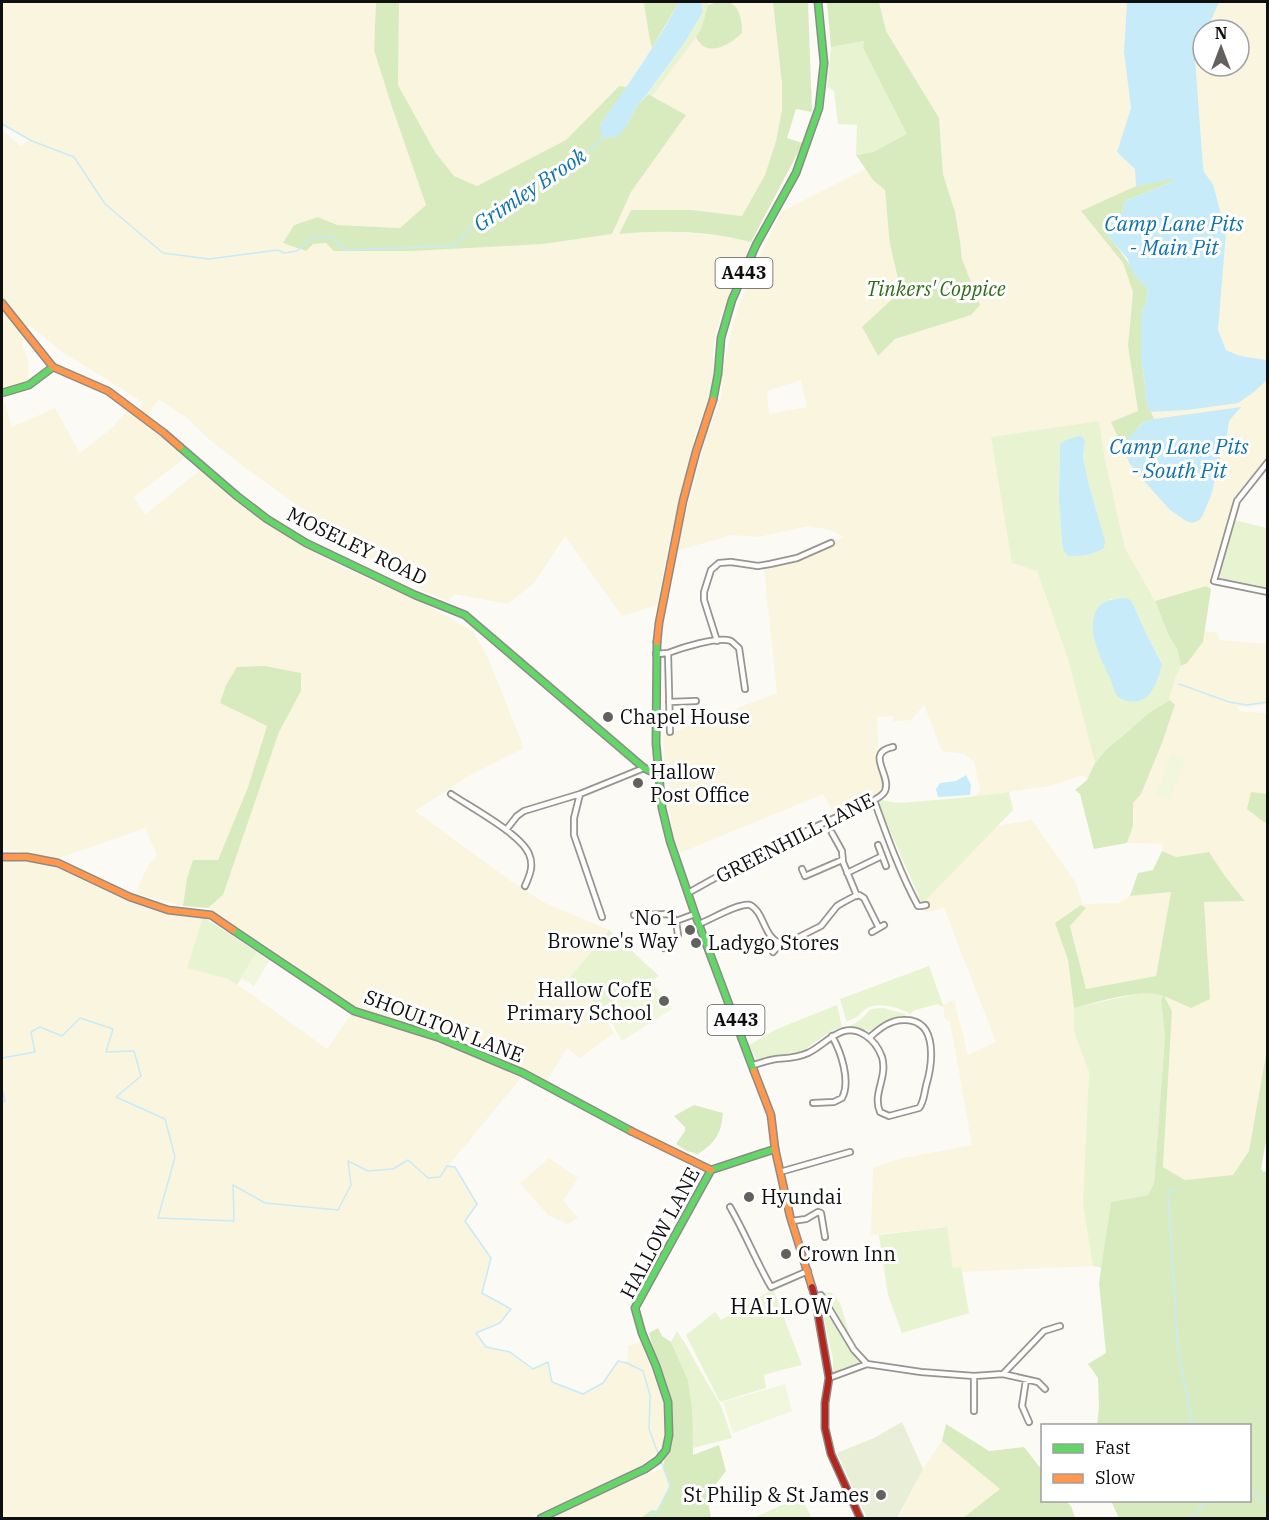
<svg xmlns="http://www.w3.org/2000/svg" width="1269" height="1520" font-family="'IBM Plex Serif',serif">
  <style>
    .farmland { fill: #faf5df; fill-rule: evenodd }
    .green { fill: #e8f3d2; fill-rule: evenodd }
    .forest { fill: #d8ebbf }
    .cemetery { fill: #e9eed6 }
    .pitch { fill: #f1f7dc }
    .water { fill: #c7ebf9 }
    .lines { fill: none; stroke-linecap: round; stroke-linejoin: round }
    .stream { stroke: #c7ebf9; stroke-width: 1.5 }
    .street-casing { stroke: #969592; stroke-width: 8 }
    .fast-casing { stroke: #8c8b89; stroke-width: 9 }
    .slow-casing { stroke: #8c8b89; stroke-width: 9 }
    .jam-casing { stroke: #8c8b89; stroke-width: 9 }
    .street { stroke: #fffefd; stroke-width: 4.5 }
    .fast { stroke: #63d668; stroke-width: 6 }
    .slow { stroke: #ff974d; stroke-width: 6 }
    .jam { stroke: #b3261e; stroke-width: 6 }
    .poi-dot { fill: #62615f; stroke: #fff; stroke-width: 2 }
    .labels { text-anchor: middle; stroke-width: 6; stroke-linejoin: round; paint-order: stroke }
    .shield { fill: #fff; stroke: #575757; stroke-width: 1.5 }
    .shield-label { font-size: 18px; font-weight: bold; fill: #0f0f0f }
    .park-label { font-size: 20px; font-style: italic; fill: #316c19; stroke: #fff }
    .street-label { font-size: 20px; fill: #0f0f0f; stroke: #fff }
    .poi-label { font-size: 20px; fill: #0f0f0f; stroke: #fff; text-anchor: start }
    .water-label { font-size: 21px; font-style: italic; fill: #0d72ab; stroke: #fff }
    .quarter-label { font-size: 22px; letter-spacing: 1.5px; fill: #0f0f0f; stroke: #fff }
  </style>
  <rect width="100%" height="100%" fill="#fcfaf4"/>
  <path class="farmland" d="M2 2H376L374 50 391 104 426 205 400 228 337 225 318 217 294 225 283 244 326 243 480 247 543 244 611 234 631 192 686 115 652 96 696 37 699 44 741 33 742 19 737 8 728 2H773L782 84V110L776 141 765 175 742 216 692 210H631L620 234 656 231 686 233 727 236 751 242 718 324 713 346V376L707 405 697 428 680 503 668 547 657 605 622 616 565 536 534 583 508 604 454 594 448 601 425 592 401 575 355 550 324 525 243 466 212 442 187 418 159 399 147 415 140 410 144 403 61 351 30 326 25 328 2 300V130L21 146 29 140 2 124Z
    M399 2H645L644 4 649 35 652 48 627 87 618 86 566 140 477 186 454 176 435 152 398 85Z
    M879 2H1127L1124 52 1131 108 1117 152 1135 169 1136 186 1081 211 1123 263 1133 292 1128 346 1138 411 1111 422 1134 470 1170 510 1208 501 1212 493 1215 479 1221 468 1220 450 1227 435 1229 421 1241 408 1154 419 1150 412 1188 410 1211 406 1254 392 1267 380V458L1236 500 1229 517 1210 577V588L1206 586 1155 601 1125 548 1105 458 1099 421 991 437 1012 563 1037 571 1068 659 1095 763 1087 780 1083 775 1049 786 975 797 980 789 974 762 965 754 942 751 924 705 911 720 892 722 894 716 877 717 878 746 876 760 883 782 882 789 880 793 835 815 823 794 680 853 673 833 669 807V785L664 755 663 736 777 693 764 570 796 562 835 544 833 541 844 537 830 530 809 526 759 537 732 535 676 551 705 441 721 397 725 358 734 321 750 276 781 212 865 169 873 180 885 190 891 251 901 292 862 327 877 356 895 339 980 305 962 259 960 241 955 212 943 174 939 118 886 31ZM801 380 807 407 769 414 767 391Z
    M1219 2H1267V360L1240 356 1226 350 1218 330 1226 232 1213 184 1204 172 1203 166 1195 58 1203 39V66H1239V30H1207Z
    M2 309 26 338 21 342 29 363 28 382 2 390Z
    M2 397H3L12 427 55 408 80 453 113 427 127 410 166 439 186 457 134 497 145 515 200 470 250 511 305 547 339 566 426 605 473 631 489 660 524 748 467 777 415 811 515 884 543 902 609 930 567 981 600 1008 614 1033 580 1058 567 1048 547 1081 473 1045 407 1023 359 1010 208 908 223 895 279 732 301 691 220 703 267 726 248 787 217 861 193 860 187 878 183 906 135 893 148 866 157 855 145 828 60 858 11 850H2Z
    M1203 631 1218 633 1219 640 1267 644V704L1247 707 1237 706 1239 711 1265 713 1267 719 1268 1049 1249 1151 1233 1176 1185 1180 1163 1167 1172 1011 1163 996 1204 902 1245 900 1225 876 1209 852 1176 857 1162 851V844L1127 843 1133 826V803L1141 793 1162 743 1175 706 1169 699 1176 676 1181 666 1187 663Z
    M1032 820 1076 883 1083 904 1118 903 1130 896 1171 892 1156 976 1086 989 1070 926 1055 923 1068 960 1074 1008V1032L1089 1072 1084 1200 1093 1266 962 1272 961 1267 953 1268 946 1227 871 1235 873 1168 899 1159 972 1145 950 1022 945 1019 943 1005 954 1000 968 1055 996 1042 944 908 925 913 922 904 995 826Z
    M4 861H26L54 867 137 905 167 915 203 917 188 968 228 979 251 994 327 1049 352 1013 440 1042 495 1066 521 1078 448 1166 455 1167 477 1204 465 1221 491 1258 482 1293 511 1309 500 1323 477 1333 486 1347 510 1352 533 1369 548 1362 552 1382 583 1394 603 1383 618 1361 627 1363 628 1346 641 1342 665 1406V1431L662 1446 650 1458 640 1466 529 1518H2V862Z
    M549 1158 578 1178 563 1201 578 1218 567 1224 548 1215 520 1183Z
    M942 1441 1001 1489 963 1518H898L923 1469Z
    M663 1468 670 1486 657 1511 652 1510 641 1518H549L605 1492Z"/>
  <path class="green" d="M701 2H709L700 32 652 96 648 94 685 42 703 12Z
    M864 41 863 48 908 135 873 152 856 155 857 125 838 124 834 91 827 87 831 47Z
    M1099 421 1105 459 1125 548 1155 601 1168 634 1177 649 1181 666 1176 676 1169 699 1170 700C1143 717 1117 738 1095 763L1068 659 1037 571 1012 563 991 437ZM1085 442 1083 457 1089 485 1098 517 1059 496 1060 444ZM1110 599 1132 602 1146 633 1162 663 1117 696Z
    M1234 520 1267 528 1268 585 1266 590 1223 580 1219 575Z
    M1009 792 1013 810 922 904 879 805 880 799C894 805 909 802 923 801 952 799 980 796 1009 792Z
    M203 917 257 952 237 985 228 979 187 968Z
    M609 930 659 976 600 1008 567 981Z
    M929 966 943 1005 942 1007 938 1004 915 1010 910 1014C899 1007 879 1002 867 1008 858 1014 861 1017 847 1021L846 1020 840 999Z
    M1140 993H1158L1163 996 1161 1000 1165 1036 1154 1183 1148 1195 1111 1202 1102 1268 1093 1266 1083 1204 1089 1072 1074 1032V1008Z
    M837 1005 842 1027 833 1030 808 1047 806 1050 800 1052C785 1051 771 1061 756 1060L749 1045 777 1029Z
    M883 1008 905 1014 907 1016C897 1015 888 1020 880 1024 877 1026 875 1029 872 1030 865 1033 856 1027 848 1027 852 1024 857 1023 861 1019 872 1010 865 1009 883 1008Z
    M947 1227 953 1268 961 1267 969 1313 902 1333 888 1295 879 1235Z
    M773 1289 802 1365 781 1370 764 1375 766 1388 720 1402 686 1335 715 1312 721 1320Z
    M821 1292 832 1293 840 1303 854 1349 867 1364 833 1375V1359L820 1302Z
    M677 1331 686 1345 702 1374 721 1406 732 1438 693 1448 690 1444 688 1380 671 1342Z
    M800 1496 811 1516 806 1518H754Z"/>
  <path class="forest" d="M376 2H399L398 85 435 152 454 176 477 186 566 140 619 86 627 87 600 125H627L636 107 648 94 686 115 631 192 612 234 543 244 413 251H334L326 243 313 244 306 251 283 243 294 225 318 217 337 225 400 228 426 205 391 104 374 50Z
    M645 2H679L652 48 649 35 644 4Z
    M717 2C721 2 724 0 728 2 741 6 742 22 742 33 730 45 706 59 696 37L701 29 708 5Z
    M773 2H808L812 112 796 109 787 138 803 143 751 242C708 231 664 230 619 234L631 210H692L742 216 765 175 776 141 782 110V84Z
    M827 2H879L886 31 939 118 943 174 955 212 960 241 962 259 980 305 971 315 895 339 878 356 862 327 901 291 890 245 885 190 873 180 856 155 873 152 907 134 863 48 864 41 831 47Z
    M1174 178V181L1125 201 1122 213 1107 235C1123 252 1133 272 1148 290L1146 302 1141 315V358L1146 393 1145 398 1154 419 1144 422 1136 430 1126 447 1129 462 1111 422 1138 411 1128 346 1133 292 1123 263 1081 211 1136 186Z
    M1206 586 1211 589 1203 642 1187 663 1181 666 1177 649 1168 634 1155 601Z
    M264 666 301 673V691L279 732 223 895 208 908 183 906 187 878 193 860H218L248 787 267 726 220 703 226 685 237 667Z
    M1170 700 1175 705 1162 743 1141 794 1133 803V826L1127 843 1094 849 1080 794 1075 790 1087 780 1095 763 1106 750 1149 713Z
    M1251 792 1267 794V823L1264 822 1247 809Z
    M1162 851 1176 857 1209 852 1225 876 1245 901 1204 902 1210 999 1191 1008 1164 996 1172 1011 1163 1167 1185 1180 1233 1175 1249 1151 1267 1049V1135L1261 1169 1264 1172 1268 1170 1267 1518H1119L1111 1501 1250 1500V1426L1097 1425 1099 1408 1098 1378 1088 1364 1106 1353 1099 1283 1111 1202 1148 1195 1154 1183 1165 1036 1161 1000 1163 996C1145 987 1095 1003 1074 1008L1068 960 1055 923 1081 905 1086 908 1070 926 1086 989 1156 976 1171 892 1130 896 1138 873 1153 870Z
    M694 1105 723 1113C721 1134 716 1142 698 1154L687 1151 676 1144 685 1131V1127L674 1116Z
    M658 1328 662 1336 671 1342 688 1380 692 1409 693 1455 719 1445 726 1471 707 1496 711 1518H641L652 1510 657 1511 670 1486 663 1468 672 1415 649 1333Z
    M946 1424 989 1451 1024 1447 1042 1470V1500L1066 1501 1071 1506 1075 1518H999L998 1517 996 1518H963L1000 1489 942 1441Z"/>
  <path class="cemetery" d="M902 1422 923 1469 897 1518H867L837 1453 874 1438Z"/>
  <path class="pitch" d="M1171 754 1185 759 1170 800 1156 795Z
    M257 952 270 960 254 986 241 978Z
    M652 981 672 1009 622 1041 604 1008Z
    M785 1384 792 1411 733 1433 723 1402Z"/>
  <path class="water" d="M679 2H701L703 12 685 42 648 93 636 107 627 125 617 137 602 138 600 125C628 85 656 45 679 2Z
    M1127 2H1219L1207 30H1203V39L1195 58 1203 166 1204 172 1213 184 1226 233 1218 330 1226 350 1240 356 1267 360V380L1254 392 1238 403 1188 410 1150 412 1145 398 1146 393 1141 358V315L1146 302 1148 290 1133 273 1127 258 1107 235 1111 217 1122 213 1125 201 1174 181V179L1136 186 1135 169 1117 152 1131 108 1124 52Z
    M1241 407 1229 421 1227 435 1220 450 1221 468 1215 479 1212 493 1202 517 1198 521 1192 523 1186 521 1170 510 1134 470 1129 462 1126 447 1127 439 1144 422 1154 419Z
    M1079 436 1083 437 1085 442 1083 457 1089 485 1105 541 1104 548C1093 555 1081 556 1068 556L1063 549 1061 527 1059 496 1060 444 1066 440Z
    M1124 598 1129 599 1132 602 1146 633 1162 664C1158 680 1151 705 1130 701 1126 701 1120 699 1117 696 1114 691 1112 683 1110 678 1102 661 1086 631 1096 611 1102 600 1113 599 1124 598Z
    M966 775 971 785 970 795 938 797 936 789 940 783 956 781Z"/>
  <g class="lines">
    <path class="stream" d="M2 124 32 141 74 157 105 204 163 253 209 259 278 250 284 253 297 251 311 238 332 236 343 250 454 246 478 220 596 146 602 138
      M1179 684 1229 702 1247 705 1268 702
      M2 1058 35 1052 31 1032 40 1027 62 1036 80 1018 113 1029 106 1052 134 1051 141 1076 116 1097 165 1119 175 1157 158 1218 234 1221 233 1185 265 1203 338 1210 351 1185 348 1161 368 1171 393 1169 408 1160 428 1178 440 1177 447 1166 455 1167 477 1204 465 1221 491 1258 482 1293 511 1309 500 1323 476 1333 486 1347 510 1352 533 1369 548 1362 552 1382 583 1394 603 1383 618 1361 627 1363 643 1371 650 1395 649 1429 659 1456
      M2 1088 5 1101 2 1103
      M1176 1190 1168 1191 1178 1351 1193 1426
      M1250 1489 1268 1505
      M648 1518 658 1510 670 1486 661 1461
      M1192 1518 1207 1500"/>
    <defs>
      <path id="street" d="M1268 462 1237 501 1214 581 1268 592
        M717 641 704 600V592L711 570 719 563 731 562 758 566 770 564 797 558 831 543
        M668 653C681 648 718 636 731 641 734 643 736 646 739 648L745 689
        M656 654 668 653 670 732
        M669 702 696 701
        M451 794C470 807 521 834 529 854 534 865 530 875 525 886
        M874 800C887 836 900 873 918 906H921L926 905
        M506 830 517 816 524 811 580 794
        M832 833 842 851 843 862 857 896
        M878 845 886 866
        M802 869 805 876 842 860
        M847 873 882 856
        M688 893 767 849 874 800C878 798 883 795 885 791 892 775 864 753 893 747
        M634 915 669 914 676 921 695 914
        M602 917 574 835V818L580 794 644 768
        M699 924C712 919 738 903 750 905 766 913 763 942 785 944L821 926 837 906 842 903 855 896 859 895 864 898 879 928
        M872 932 884 925
        M664 948 672 942 678 935 676 921
        M773 952 780 944
        M753 1065C761 1063 768 1060 776 1059 787 1058 797 1058 808 1053 827 1044 842 1020 865 1035 873 1040 879 1049 882 1057 888 1078 872 1093 880 1112L889 1116 919 1108C924 1102 924 1094 926 1086 932 1066 939 1021 906 1020 891 1019 880 1028 869 1038
        M813 1103 834 1102 842 1098C851 1081 841 1052 832 1036
        M780 1172 850 1152
        M730 1207C745 1233 756 1261 771 1287L808 1271
        M792 1221 806 1219 818 1212 821 1213 825 1237
        M815 1297 821 1295 854 1350 867 1364
        M1003 1374 1038 1382 1045 1389
        M974 1376V1411
        M829 1378 867 1364 921 1372 974 1376 1003 1374 1044 1331 1060 1326
        M1026 1380 1022 1406 1029 1422"/>
      <path id="fast" d="M2 393 29 385 53 367
        M713 400 718 374 721 338 732 300 756 245 796 173 819 108 824 63 818 2
        M180 447 237 496 267 519 306 543 415 595 465 615 644 768 660 776
        M657 642 656 743 662 808 670 841 695 914 754 1071
        M233 930 354 1011 440 1038 523 1073 631 1131
        M541 1518 645 1469 658 1460 666 1450 669 1435 668 1402 656 1366 642 1333 635 1308 711 1170 775 1149"/>
      <path id="slow" d="M2 303 53 367 108 391 164 433 180 447
        M657 642 659 623 683 501 696 452 713 400
        M2 857H27L58 863 130 897 168 910 211 915 233 930
        M754 1071 771 1115 775 1149 790 1216 812 1287
        M631 1131 711 1170"/>
      <path id="jam" d="M812 1287 815 1297 829 1378 825 1403V1428L831 1454 860 1518"/>
    </defs>
    <use href="#street" class="street-casing"/>
    <use href="#fast" class="fast-casing"/>
    <use href="#slow" class="slow-casing"/>
    <use href="#jam" class="jam-casing"/>
    <use href="#street" class="street"/>
    <use href="#fast" class="fast"/>
    <use href="#slow" class="slow"/>
    <use href="#jam" class="jam"/>
  </g>
  <g class="poi-dot">
    <circle cx="608" cy="717" r="6"/>
    <circle cx="638" cy="783" r="6"/>
    <circle cx="690" cy="930" r="6"/>
    <circle cx="696" cy="943" r="6"/>
    <circle cx="664" cy="1001" r="6"/>
    <circle cx="749" cy="1197" r="6"/>
    <circle cx="786" cy="1254" r="6"/>
    <circle cx="881" cy="1495" r="6"/>
  </g>
  <g class="labels">
    <g class="shield">
      <rect x="715.5" y="258" width="57" height="30" rx="4.5"/>
      <rect x="707.5" y="1005" width="57" height="30" rx="4.5"/>
    </g>
    <g class="shield-label">
      <text x="744" y="279">A443</text>
      <text x="736" y="1026">A443</text>
    </g>
    <g class="park-label">
      <text x="936" y="296">Tinkers' Coppice</text>
    </g>
    <g class="street-label">
      <text transform="translate(357 546) rotate(26)" y="7">MOSELEY ROAD</text>
      <text transform="translate(795 838) rotate(-27)" y="7">GREENHILL LANE</text>
      <text transform="translate(444 1026) rotate(21)" y="7">SHOULTON LANE</text>
      <text transform="translate(660 1233) rotate(-62)" y="7">HALLOW LANE</text>
    </g>
    <g class="poi-label">
      <text x="620" y="724">Chapel House</text>
      <text x="650" y="779">Hallow<tspan x="650" dy="23">Post Office</tspan></text>
      <text x="678" y="925" text-anchor="end">No 1<tspan x="678" dy="23">Browne's Way</tspan></text>
      <text x="708" y="950">Ladygo Stores</text>
      <text x="652" y="997" text-anchor="end">Hallow CofE<tspan x="652" dy="23">Primary School</tspan></text>
      <text x="761" y="1204">Hyundai</text>
      <text x="798" y="1261">Crown Inn</text>
      <text x="869" y="1502" text-anchor="end">St Philip &amp; St James</text>
    </g>
    <g class="water-label">
      <text transform="translate(530 190) rotate(-34)" y="7">Grimley Brook</text>
      <text x="1174" y="231">Camp Lane Pits<tspan x="1174" dy="24">- Main Pit</tspan></text>
      <text x="1179" y="454">Camp Lane Pits<tspan x="1179" dy="24">- South Pit</tspan></text>
    </g>
    <g class="quarter-label">
      <text x="782" y="1314">HALLOW</text>
    </g>
  </g>
  <rect width="1269" height="1520" fill="none" stroke="#0f0f0f" stroke-width="6"/>
  <rect x="1041" y="1424" width="210" height="78" fill="#ffffff" stroke="#9f9f9f" stroke-width="1.5"/>
  <rect x="1053" y="1444" width="30" height="9" fill="#63d668" stroke="#9f9f9f" stroke-width="1.5"/>
  <text x="1095" y="1454" font-size="18" fill="#0f0f0f">Fast</text>
  <rect x="1053" y="1474" width="30" height="9" fill="#ff974d" stroke="#9f9f9f" stroke-width="1.5"/>
  <text x="1095" y="1484" font-size="18" fill="#0f0f0f">Slow</text>
  <g transform="translate(1221 48)"><circle r="28" fill="#ffffff" stroke="#9f9f9f" stroke-width="1.5"/>
  <path d="M0-4.5L10 22L0 15L-10 22Z" fill="#62615f"/>
  <text y="-9" font-size="16" font-weight="bold" text-anchor="middle" fill="#0f0f0f">N</text>
  </g>
</svg>
